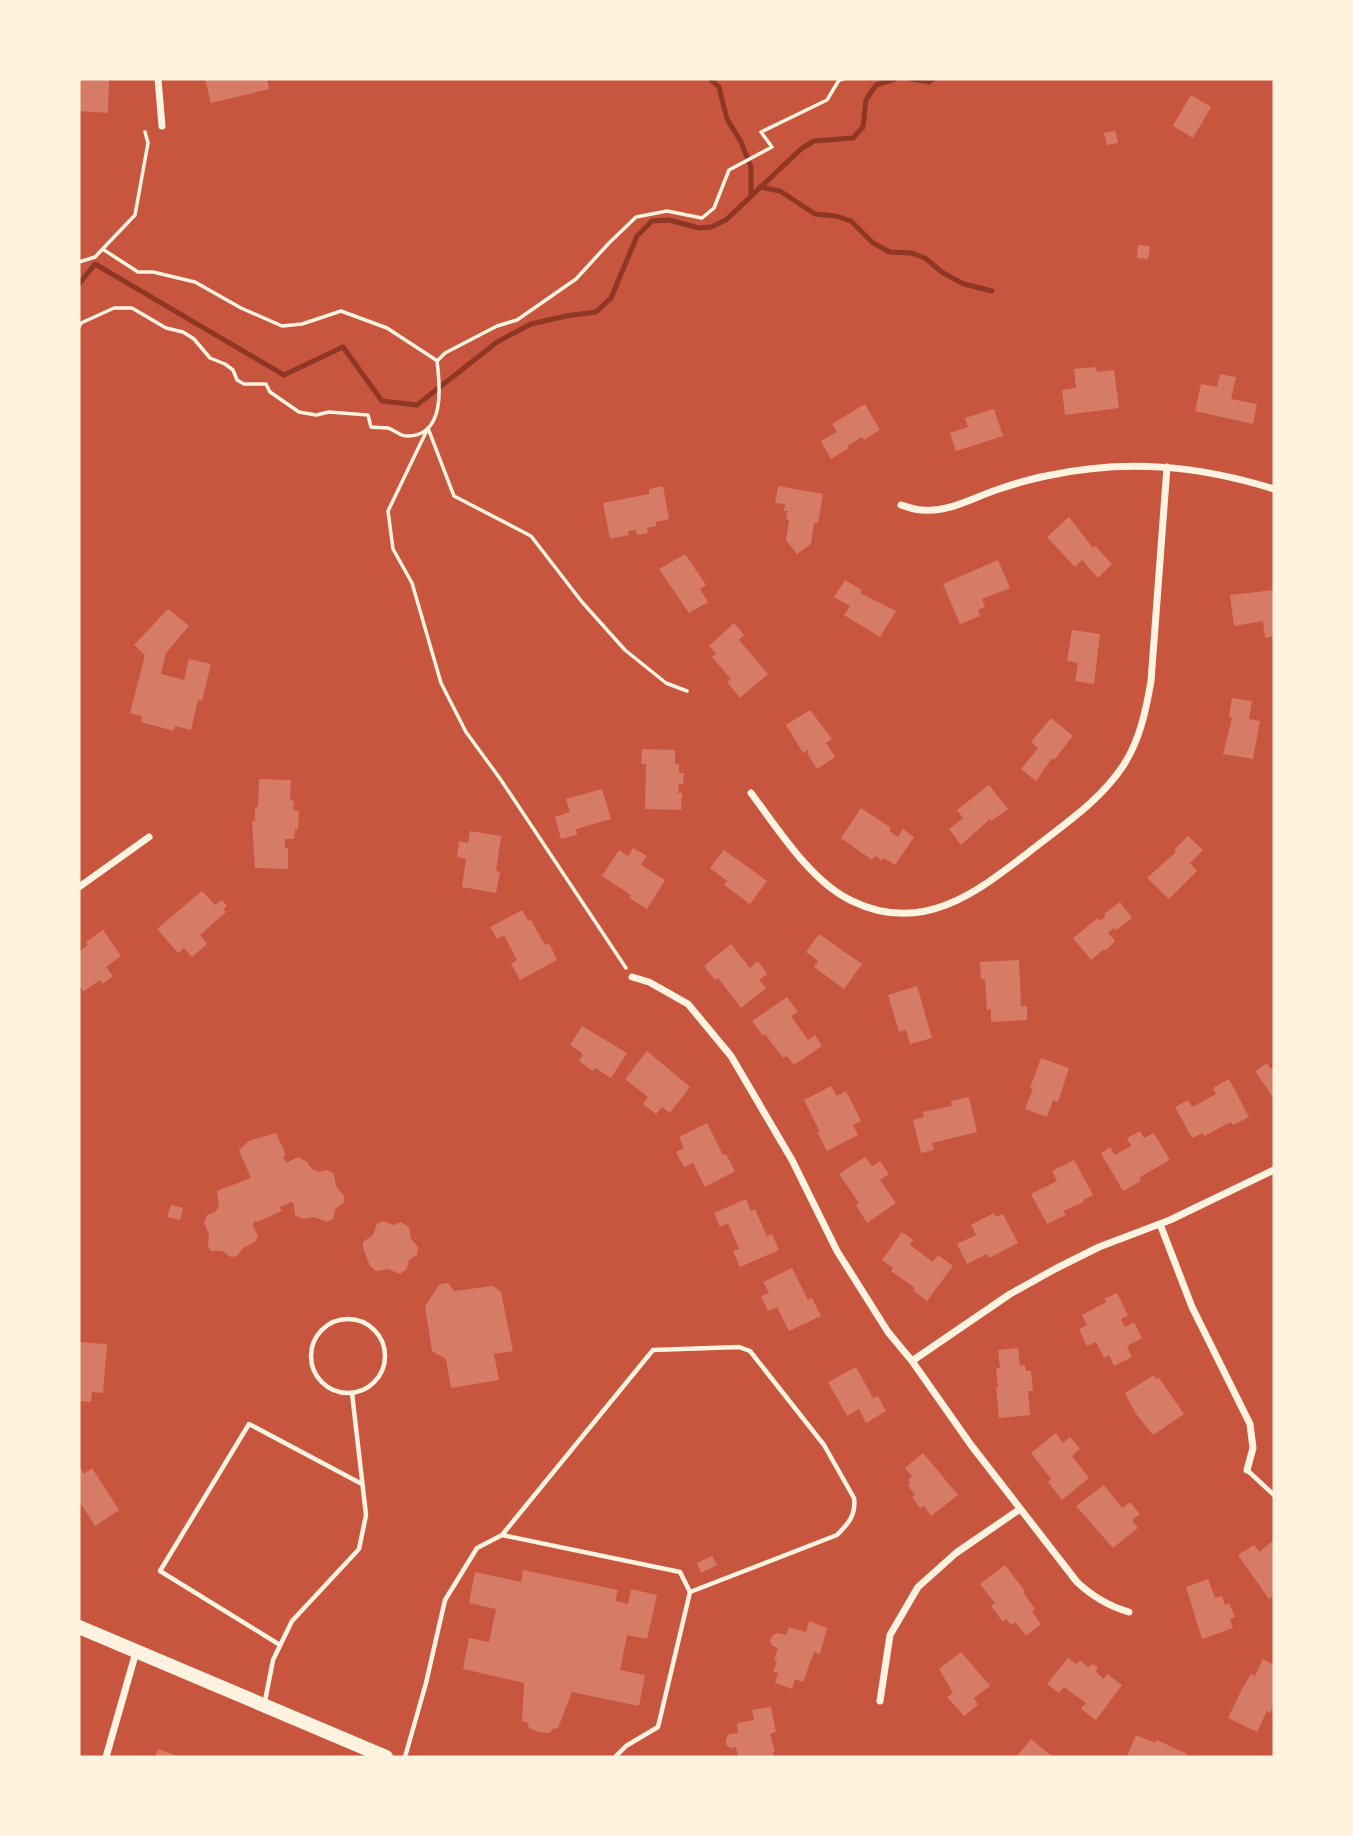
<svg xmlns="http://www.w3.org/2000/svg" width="1353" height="1836" font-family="Signika,sans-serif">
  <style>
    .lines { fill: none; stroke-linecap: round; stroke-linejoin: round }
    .stream { stroke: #8f3625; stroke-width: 5 }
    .building { fill: #d67c66 }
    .path { stroke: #fff3e0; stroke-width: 3.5 }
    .service { stroke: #fff3e0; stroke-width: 4.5 }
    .minor { stroke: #fff3e0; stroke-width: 7 }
    .primary { stroke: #fff3e0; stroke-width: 14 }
  </style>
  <rect width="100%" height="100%" fill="#c8553d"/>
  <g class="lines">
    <path class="stream" d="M710 79 719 87 727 119 741 142 751 167V196
      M912 79 929 82 933 79
      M760 187 780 191 815 214 836 216 851 221 873 243 890 252 911 253 925 258 943 273 964 284 992 291
      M79 284 95 264 284 375 343 347 382 401 417 405 497 342 531 324 566 316 596 312 611 298 637 236 652 221 669 220 699 228 711 227 726 220 801 149 814 141 853 138 863 127 866 100 876 85 895 79"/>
  </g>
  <path class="building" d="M79 79H109L108 113 79 111Z
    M205 79H267L269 89 211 103Z
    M1191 95 1211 107 1193 138 1173 126Z
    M1115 131 1118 143 1107 145 1104 133Z
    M1138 245 1150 246 1148 259 1137 258Z
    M1096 367 1097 372 1114 370 1119 408 1065 415 1062 390 1076 388 1074 369Z
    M1220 374 1236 377 1231 399 1257 404 1253 424 1195 411 1201 384 1217 387Z
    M865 404 880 430 864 440 862 437 847 446 849 448 831 459 821 441 837 432 832 424Z
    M994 409 1003 436 956 451 950 433 968 427 965 418Z
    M663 486 669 519 656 522V526L647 528 648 533 637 535 636 530 628 531 629 535 610 539 603 503 649 494V489Z
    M778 486 823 494 818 523H814L811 544 797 554 786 540 789 520 786 519 788 511H784L785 504 775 503Z
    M1069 517 1093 548 1095 546 1112 564 1098 578 1082 560 1075 567 1047 537Z
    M685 554 706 585 700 589 708 602 689 613 659 569Z
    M998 560 1010 588 982 599 985 607 978 610 980 616 960 624 943 584Z
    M845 580 862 590 860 593 896 611 880 637 844 615 850 606 834 597Z
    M1274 590V636L1265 638 1263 621 1234 626 1230 595Z
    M168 609 189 626 166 653 161 674 184 680 189 659 211 664 202 701 198 700 191 730 175 726 174 731 141 722 142 716 130 713 145 655 134 645Z
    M734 623 744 635 739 640 768 674 740 698 727 682 731 679 712 657 716 654 709 646Z
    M1072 630 1100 634 1094 684 1075 681 1078 663 1067 661Z
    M1232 698 1252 701 1249 719 1260 721 1253 759 1223 754 1232 718 1229 717Z
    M810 710 832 739 826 743 835 757 817 769 807 753 809 752 808 750 803 753 786 725Z
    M1051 718 1073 736 1054 760 1052 758 1036 781 1021 769 1038 748 1031 742Z
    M642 749 675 750V764H679V773H684L683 784H679L678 793H682L681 810 645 809 646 764H641Z
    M259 779 291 780 290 800 294 801 293 810 299 811 298 829H295L294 839H285V848H288V869L255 868 252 821H255V807H258Z
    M989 785 1008 809 991 821 990 819 961 845 949 829 963 818 957 810Z
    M602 789 611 819 576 829 577 835 561 839 555 817 570 812 566 799Z
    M861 808 891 828 889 831 898 837 903 829 914 837 895 865 884 858 882 861 875 856 872 860 841 838Z
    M470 831 501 836 496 871 500 872 496 893 462 887 466 859 457 857 459 841 468 843Z
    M1188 836 1203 850 1190 863 1197 871 1169 899 1147 878 1176 852 1174 850Z
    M633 848 647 856 641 865 665 880 647 909 629 898 631 895 602 876 619 850 628 856Z
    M724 850 767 881 750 904 724 885 727 881 710 868Z
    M202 891 215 905 222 900 227 906 223 909 226 912 200 935 207 944 192 957 184 948 178 953 157 929Z
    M1120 902 1132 918 1116 930 1114 928 1108 933 1115 941 1106 950H1103L1091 960 1073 938 1098 918 1100 921 1106 916 1104 914Z
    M522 910 528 921 531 920 545 945 549 943 557 960 520 980 511 964 517 960 504 935 497 939 490 927Z
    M103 930 121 956 106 967 113 976 102 984 100 980 84 991 79 986V952L88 945 86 942Z
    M819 934 862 964 844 989 814 967 818 961 806 952Z
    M731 944 750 968 758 961 767 974 759 980 766 988 741 1008 718 978 715 980 704 966Z
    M1019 960 1021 1006H1027V1020L991 1022V1009L987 1010 985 979H981L980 962Z
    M917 986 932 1038 910 1044 906 1030 899 1032 888 995Z
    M787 997 798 1012 791 1016 808 1040 815 1035 822 1046 794 1065 787 1056 783 1058 765 1034 763 1036 752 1021Z
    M582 1026 627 1053 611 1078 595 1068 593 1071 579 1061 583 1054 570 1045Z
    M647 1051 690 1087 670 1113 662 1107 656 1114 643 1104 648 1097 625 1079Z
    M1041 1058 1069 1068 1058 1102 1053 1100 1047 1117 1025 1109 1033 1089 1030 1088Z
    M1267 1063 1271 1069 1274 1067V1099L1255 1071Z
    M1229 1079 1249 1117 1233 1125 1231 1122 1204 1136 1203 1133 1192 1138 1175 1107 1188 1100 1192 1107 1216 1094 1213 1088Z
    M831 1086 837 1096 846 1091 861 1121 853 1125 858 1135 827 1151 817 1132H820L804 1100Z
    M969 1097 977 1132 932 1143 934 1150 921 1153 913 1120 924 1117 923 1112 952 1106 951 1101Z
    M707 1123 723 1155 726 1154 735 1171 705 1187 693 1163 684 1167 676 1152 684 1148 679 1137Z
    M1140 1131 1144 1138 1154 1133 1170 1160 1140 1177 1141 1181 1123 1191 1101 1153 1110 1147 1115 1155 1131 1146 1127 1138Z
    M276 1133 286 1155 283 1156 286 1163 298 1157 307 1162 312 1169 318 1172 327 1170 334 1174 336 1186 344 1196V1203L335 1209 333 1219 327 1222 314 1217 302 1219 295 1215 294 1204 292 1202 279 1207 282 1211 257 1222 254 1221 253 1226 258 1236 255 1242 243 1248 237 1256 231 1257 222 1251H211L208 1246 209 1234 204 1223 207 1215 215 1212 219 1207 217 1191 251 1178 239 1150 249 1141Z
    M865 1157 872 1166 880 1161 889 1174 880 1180 896 1203 867 1223 856 1205 859 1203 839 1174Z
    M1074 1160 1093 1195 1083 1200 1084 1202 1063 1211 1066 1215 1047 1224 1031 1194 1057 1181 1052 1171Z
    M746 1199 751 1211 755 1209 767 1236 772 1234 779 1250 740 1267 733 1251 739 1249 728 1223 720 1227 714 1213Z
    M171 1205 183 1208 180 1220 167 1217Z
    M994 1213 996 1217 1003 1214 1018 1243 989 1258 987 1254 967 1264 957 1244 976 1235 971 1225Z
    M383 1221 393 1225 401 1222 409 1227 411 1239 418 1247 417 1255 409 1260 407 1269 400 1274 388 1269 376 1271 370 1266 363 1248V1242L373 1235 377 1224Z
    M902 1232 913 1240 910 1245 933 1262 938 1255 953 1266 927 1301 913 1290 915 1288 891 1271 893 1268 882 1260Z
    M792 1268 808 1300 812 1298 821 1316 789 1331 777 1307 768 1311 761 1296 769 1293 763 1282Z
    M448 1283 454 1291 493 1286 501 1292 513 1351 494 1354 499 1380 451 1388 446 1359 432 1351 425 1306 440 1284Z
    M1117 1293 1128 1315 1121 1319 1125 1327 1134 1322 1142 1338 1127 1346 1132 1357 1114 1366 1109 1355 1104 1358 1096 1342 1087 1346 1079 1329 1087 1325 1082 1315 1106 1302 1104 1299Z
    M79 1342 107 1344 103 1393 92 1392 91 1402 79 1401Z
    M1018 1348 1020 1366 1025 1365 1026 1371H1031L1033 1391H1028L1030 1415 999 1418 996 1387H998L996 1368H1000L998 1350Z
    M856 1367 873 1398 878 1396 886 1411 866 1423 859 1409 847 1416 828 1382Z
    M1154 1375 1156 1379 1159 1378 1184 1414 1153 1435 1136 1414 1125 1393Z
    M1056 1433 1063 1443 1070 1437 1080 1449 1072 1456 1089 1478 1062 1500 1048 1482 1051 1479 1031 1453Z
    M923 1453 958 1495 931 1516 924 1506 920 1508 912 1497 915 1495 908 1486 910 1483 908 1480 912 1477 905 1468Z
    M79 1466 84 1474 92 1468 119 1510 95 1526 79 1501Z
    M1104 1485 1122 1508 1130 1502 1140 1514 1132 1520 1138 1528 1113 1548 1076 1506Z
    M1274 1540V1595L1269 1599 1238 1555 1254 1545 1259 1552Z
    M712 1556 717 1565 701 1573 697 1563Z
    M1005 1565 1025 1591 1023 1592 1035 1609 1032 1612 1041 1624 1026 1636 1015 1622 1011 1625 1006 1619 1003 1622 991 1606 995 1603 980 1584Z
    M523 1570 618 1590 615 1601 628 1604 631 1589 657 1595 647 1639 627 1635 620 1670 645 1675 639 1706 572 1692 558 1728 553 1729 550 1733 539 1732 529 1728 527 1722 522 1721 524 1683 463 1669 469 1638 489 1642 496 1609 469 1603 475 1572 521 1582Z
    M1208 1579 1215 1598 1222 1596 1225 1605 1229 1603 1235 1617 1230 1619 1233 1628 1202 1639 1186 1587Z
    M809 1621 827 1628 820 1654 814 1652 803 1682 795 1679 792 1689 775 1683 778 1673 773 1672 777 1661 774 1660 778 1648 773 1646 770 1641 772 1636 777 1633 786 1635 789 1627 806 1632Z
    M961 1652 990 1686 974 1698 978 1705 964 1716 947 1697 953 1693 939 1669Z
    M1068 1658 1077 1664 1080 1660 1088 1667 1093 1664 1098 1668 1096 1671 1098 1674 1104 1679 1107 1674 1122 1685 1096 1720 1081 1709 1086 1703 1064 1687 1059 1693 1047 1684Z
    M1263 1659 1274 1665V1704L1270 1713 1267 1711 1257 1732 1228 1718 1242 1689 1251 1674 1255 1676Z
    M771 1707 776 1732 770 1734 775 1752H773L774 1757H738L736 1747 731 1748 726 1745V1739L729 1734 738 1733 737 1723 754 1720 752 1710Z
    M1136 1735 1155 1743 1157 1740 1187 1754 1186 1757H1130L1127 1756Z
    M1031 1739 1053 1757H1016Z
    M158 1749 180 1757H155Z"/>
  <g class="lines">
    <path class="path" d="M104 250 138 272H153L195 282 241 308 282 326 302 324 341 311 387 328 436 360
      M79 262 95 257 135 215 148 143 145 132
      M79 327 81 323 114 308H132L166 328 183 332 194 339 210 358 225 364 233 370 237 380 244 384H266L270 392 299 412 316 415 329 412 368 415 371 427C376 428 383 427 388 428 395 430 400 436 407 436 446 436 440 385 437 361L445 353 497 326 517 320 576 279 609 243 636 217 667 211 702 218 714 208 729 170 772 147 761 132 827 100 839 80 844 79
      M428 428 454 496 531 536 582 602 625 650 666 683 687 691
      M427 430 388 511 393 549 412 583 441 683 466 732 501 780 626 968"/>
    <path class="service" d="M311 1356a37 37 0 1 1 74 0a37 37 0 1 1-74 0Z
      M1247 1470 1274 1495
      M502 1535 653 1350 739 1347 750 1351 824 1445 854 1498C856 1515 849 1523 837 1535L690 1592
      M280 1645 160 1571 249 1424 362 1484
      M265 1701 273 1660 292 1621 359 1549 366 1515 352 1393
      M405 1757 426 1683 445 1600 477 1548 502 1535 680 1572 690 1592 658 1727 626 1746 615 1757"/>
    <path class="minor" d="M158 79 162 126
      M901 505C907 507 915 510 922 510 948 513 974 497 999 489 1014 484 1030 479 1046 476 1125 459 1197 465 1274 489
      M751 793C778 829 811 882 852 901 926 937 982 888 1038 845 1069 821 1101 799 1123 766 1140 740 1146 710 1151 681L1167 467
      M79 887 149 837
      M632 977 649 982 688 1004 731 1056 792 1160 837 1251 888 1332 912 1361 971 1445 1077 1582C1093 1597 1108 1606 1129 1612
      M1160 1224 1192 1307 1250 1424 1253 1448 1247 1470
      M912 1361 1010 1294 1055 1269 1099 1247 1170 1220 1274 1170
      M880 1701 890 1635 918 1587 956 1553 1020 1509
      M106 1757 136 1652"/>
    <path class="primary" d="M79 1627 386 1757"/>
  </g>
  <rect width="1353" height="1836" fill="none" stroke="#fff3e0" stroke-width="161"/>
</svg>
